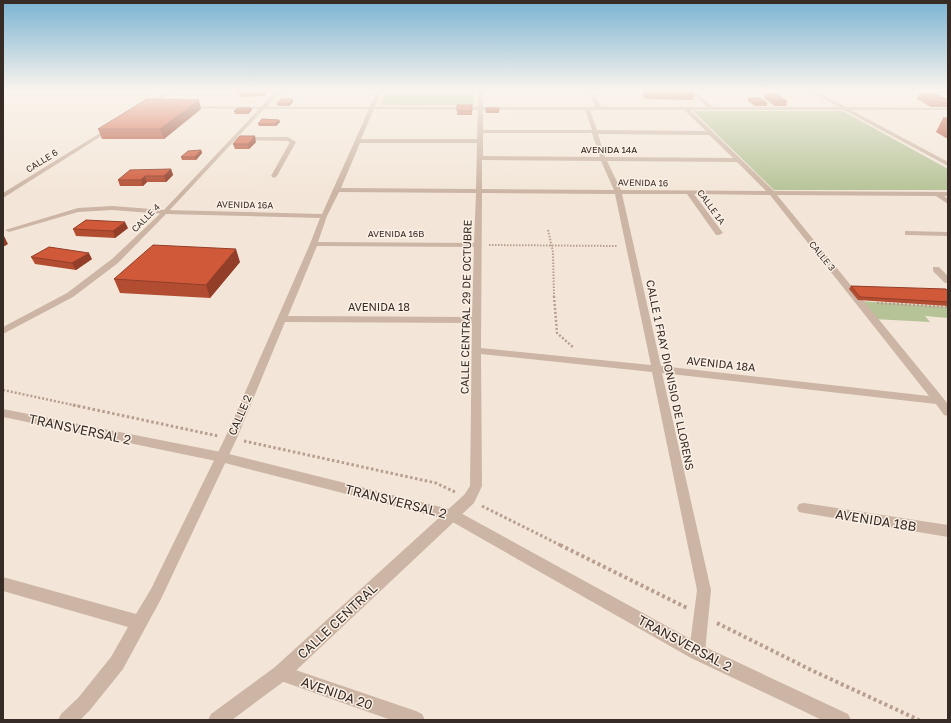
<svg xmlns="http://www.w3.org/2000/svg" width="951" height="723" font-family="'Golos Text',sans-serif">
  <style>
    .green { fill: #b6c397 }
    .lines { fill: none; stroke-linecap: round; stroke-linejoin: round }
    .path-far3 { stroke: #b89e8e; stroke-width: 2; stroke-dasharray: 1.5 1.5; stroke-linecap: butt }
    .path-far2 { stroke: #b89e8e; stroke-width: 2.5; stroke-dasharray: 2 2; stroke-linecap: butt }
    .path-far1 { stroke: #b89e8e; stroke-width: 3; stroke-dasharray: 2.5 2.5; stroke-linecap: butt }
    .path { stroke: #b89e8e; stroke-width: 4; stroke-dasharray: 3 3; stroke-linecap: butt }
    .service { fill: #ccb5a4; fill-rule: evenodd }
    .minor { fill: #ccb5a4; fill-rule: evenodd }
    .tertiary { fill: #ccb5a4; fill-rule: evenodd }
    .secondary { fill: #a08375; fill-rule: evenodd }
    .wall { fill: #b34d32 }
    .shaded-wall { fill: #923e29 }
    .building { fill: #d0593a; stroke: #923e29 }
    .labels { text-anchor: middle; stroke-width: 3; stroke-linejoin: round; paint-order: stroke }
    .far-street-label { font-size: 9px; fill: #372b26; stroke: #fbf0e5 }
    .street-label { font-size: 11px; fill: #372b26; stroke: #fbf0e5 }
    .near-street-label { font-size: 13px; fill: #372b26; stroke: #fbf0e5 }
  </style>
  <rect width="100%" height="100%" fill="#f3e6d8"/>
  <path class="green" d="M387 90H474V105H381Z
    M693 111H843L948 169V190H774Z
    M859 301 948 307V318L925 316 930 322 873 319Z"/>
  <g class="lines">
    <path class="path-far3" d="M548 230 553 252 554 297
      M489 245 618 246"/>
    <path class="path-far2" d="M554 296 557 333 574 348
      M877 303 948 307
      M3 390 78 406"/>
    <path class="path-far1" d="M73 405 218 436
      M244 441 436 483 455 492
      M482 506 562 546"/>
    <path class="path" d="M560 545 687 608
      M717 623 811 670 919 720"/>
    <path class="service" d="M112 206 165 210 168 212 165 214 112 210 78 212 9 232 5 230 78 208Z
      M281 665 416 711 422 714 425 720H391L281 681 275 679 273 673 275 667Z"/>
    <path class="minor" d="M168 90H173L148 108H144V106Z
      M479 90H483V107H596L587 90H591L601 107H707L688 90H693L713 107H839L808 90H814L846 107 948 108V110H851L948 162V166L844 110H690L774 191 948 192V196H944L948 199V204L936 196 777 195 948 404V416L944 415 936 404 662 373 711 590 705 652 703 658 697 660 691 658 689 652 697 590 652 372 481 354 482 486 474 503 287 679 232 720H208L211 714 275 667 464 495 470 486 472 323 285 322 237 438 161 599 123 669 90 710 80 720H58L61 714 78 698 111 657 128 627 3 591V577L136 614 151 589 225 438 310 244 320 218 165 214 162 212 165 210 322 214 370 107H478ZM374 109 478 110 477 139H361ZM483 110H585L592 130H483ZM590 110H684L706 131 597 130ZM483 133H592L600 157 483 156ZM598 134 709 135 733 158 605 157ZM360 143H477L476 189 341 188ZM482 160 601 161 614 190 482 189ZM607 161 737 162 766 191 621 190ZM339 192 476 193 474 243 318 242 327 216ZM482 193 615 194 651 365 481 348ZM622 194H687L716 235H719L723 233 694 194 770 195 929 396 661 366ZM317 246 474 247 472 317 288 316Z
      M188 106 265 107 267 108 265 109 186 108Z
      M110 127 114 128 3 198V193Z
      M233 137H288L296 142 277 176 274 178 271 176 290 142 287 141 235 140 232 138Z
      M905 231 948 232V236L908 235H905Z
      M933 267H939L948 276V283H945L933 271Z
      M804 503 948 525V537L804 513 799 512 797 508 799 504Z"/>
    <path class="tertiary" d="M277 90H282L267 107H370L377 90H381L374 108 372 109H264L167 213 118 263 73 297 3 334V327L67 293 112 259 163 211Z
      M3 409 221 452 457 511 703 646 848 714 851 720H822L691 658 449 520 221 462 3 417Z"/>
    <path class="secondary" d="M919 90H925L948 100V103Z"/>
  </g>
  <path class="wall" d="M236 90H268V92L264 96 240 97 239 93H236Z
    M644 91 694 95 693 100 645 99 643 96Z
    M765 94 787 101 786 106H775L764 98Z
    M919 94 948 100V107H931L917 99Z
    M748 98 767 103V106H755L748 101Z
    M293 99V102L289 106H278L277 104Z
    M457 105 472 110V115H457Z
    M251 108 252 110 248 114H235L234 111Z
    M486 108H499V113H486Z
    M201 109 164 139H102L98 129Z
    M943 118H948V138H946L936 132Z
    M279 120 280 122 276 126H259L258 124Z
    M256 142 249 149H235L233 144Z
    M201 150 202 153 196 160H182L181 157Z
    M171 169 173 175 166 182H147L143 186H120L118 180Z
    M128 228 115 238 76 236 73 229Z
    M31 257 92 259 76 270 35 264Z
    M240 262 210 298 120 293 114 279Z
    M851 286 948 291V306L858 300 849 289Z"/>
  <path class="shaded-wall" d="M265 90H268V92L264 96 263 92Z
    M293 99V102L289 106V103Z
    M199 100 201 109 164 139 160 129Z
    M251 108 252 110 248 114V111Z
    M279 120 280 122 276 126 275 124Z
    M255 136 256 142 249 149 248 144Z
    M201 150 202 153 196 160 195 157Z
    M171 169 173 175 166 182 164 176Z
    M145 176 147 182 143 186 141 180Z
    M125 222 128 228 115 238 113 231Z
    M3 234 8 244 3 247Z
    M236 249 240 262 210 298 206 285Z
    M89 253 92 259 76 270 72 263Z"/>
  <path class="building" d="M241 90H265L263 92H239Z
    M644 91 690 92 694 95H646Z
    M765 94H775L787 101H776Z
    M919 94 936 95 948 100V103L933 102Z
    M748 98H760L767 103H756Z
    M147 99 199 100 160 129H98Z
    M281 99H293L289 103 277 104Z
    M457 105H472V111H457Z
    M238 108H251L248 111H234Z
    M486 108H499V111H486Z
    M943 118H948V121Z
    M262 119 279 120 275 124H258Z
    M240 136H255L248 144H233Z
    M201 150 195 157H181L188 151Z
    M171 169 164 176H145L141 180H118L130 170Z
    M86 220 125 222 113 231 73 229Z
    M153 245 236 249 206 285 114 279Z
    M49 247 89 253 72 263 31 257Z
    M851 286 946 289 948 291V302L860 297Z"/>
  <linearGradient id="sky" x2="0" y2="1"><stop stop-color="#7ab3d3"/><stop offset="0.47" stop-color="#faf4ed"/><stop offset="1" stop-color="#faf4ed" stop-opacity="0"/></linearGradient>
  <rect width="951" height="192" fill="url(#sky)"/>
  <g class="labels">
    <g class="far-street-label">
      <text x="609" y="153">AVENIDA 14A</text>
      <text transform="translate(42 161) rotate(-32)" y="3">CALLE 6</text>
      <text transform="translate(643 183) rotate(1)" y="3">AVENIDA 16</text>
      <text transform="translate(245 205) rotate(1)" y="3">AVENIDA 16A</text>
      <text transform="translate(711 207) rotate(54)" y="3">CALLE 1A</text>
      <text transform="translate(146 218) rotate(-45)" y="3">CALLE 4</text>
      <text x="396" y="237">AVENIDA 16B</text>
      <text transform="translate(822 256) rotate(51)" y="3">CALLE 3</text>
    </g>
    <g class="street-label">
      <text x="379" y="311">AVENIDA 18</text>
      <text transform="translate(466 307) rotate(-89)" y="4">CALLE CENTRAL 29 DE OCTUBRE</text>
      <text transform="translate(721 364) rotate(6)" y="4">AVENIDA 18A</text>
      <text transform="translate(670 375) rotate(78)" y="4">CALLE 1 FRAY DIONISIO DE LLORENS</text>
      <text transform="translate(240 415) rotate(-67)" y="4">CALLE 2</text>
    </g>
    <g class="near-street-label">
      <text transform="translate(80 429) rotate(12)" y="5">TRANSVERSAL 2</text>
      <text transform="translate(396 501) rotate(14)" y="5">TRANSVERSAL 2</text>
      <text transform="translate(876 520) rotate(9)" y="5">AVENIDA 18B</text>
      <text transform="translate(337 621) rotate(-43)" y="5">CALLE CENTRAL</text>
      <text transform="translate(685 643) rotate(28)" y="5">TRANSVERSAL 2</text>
      <text transform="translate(337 693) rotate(19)" y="5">AVENIDA 20</text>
    </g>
  </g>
  <rect width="951" height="723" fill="none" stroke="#372b26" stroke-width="8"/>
</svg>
